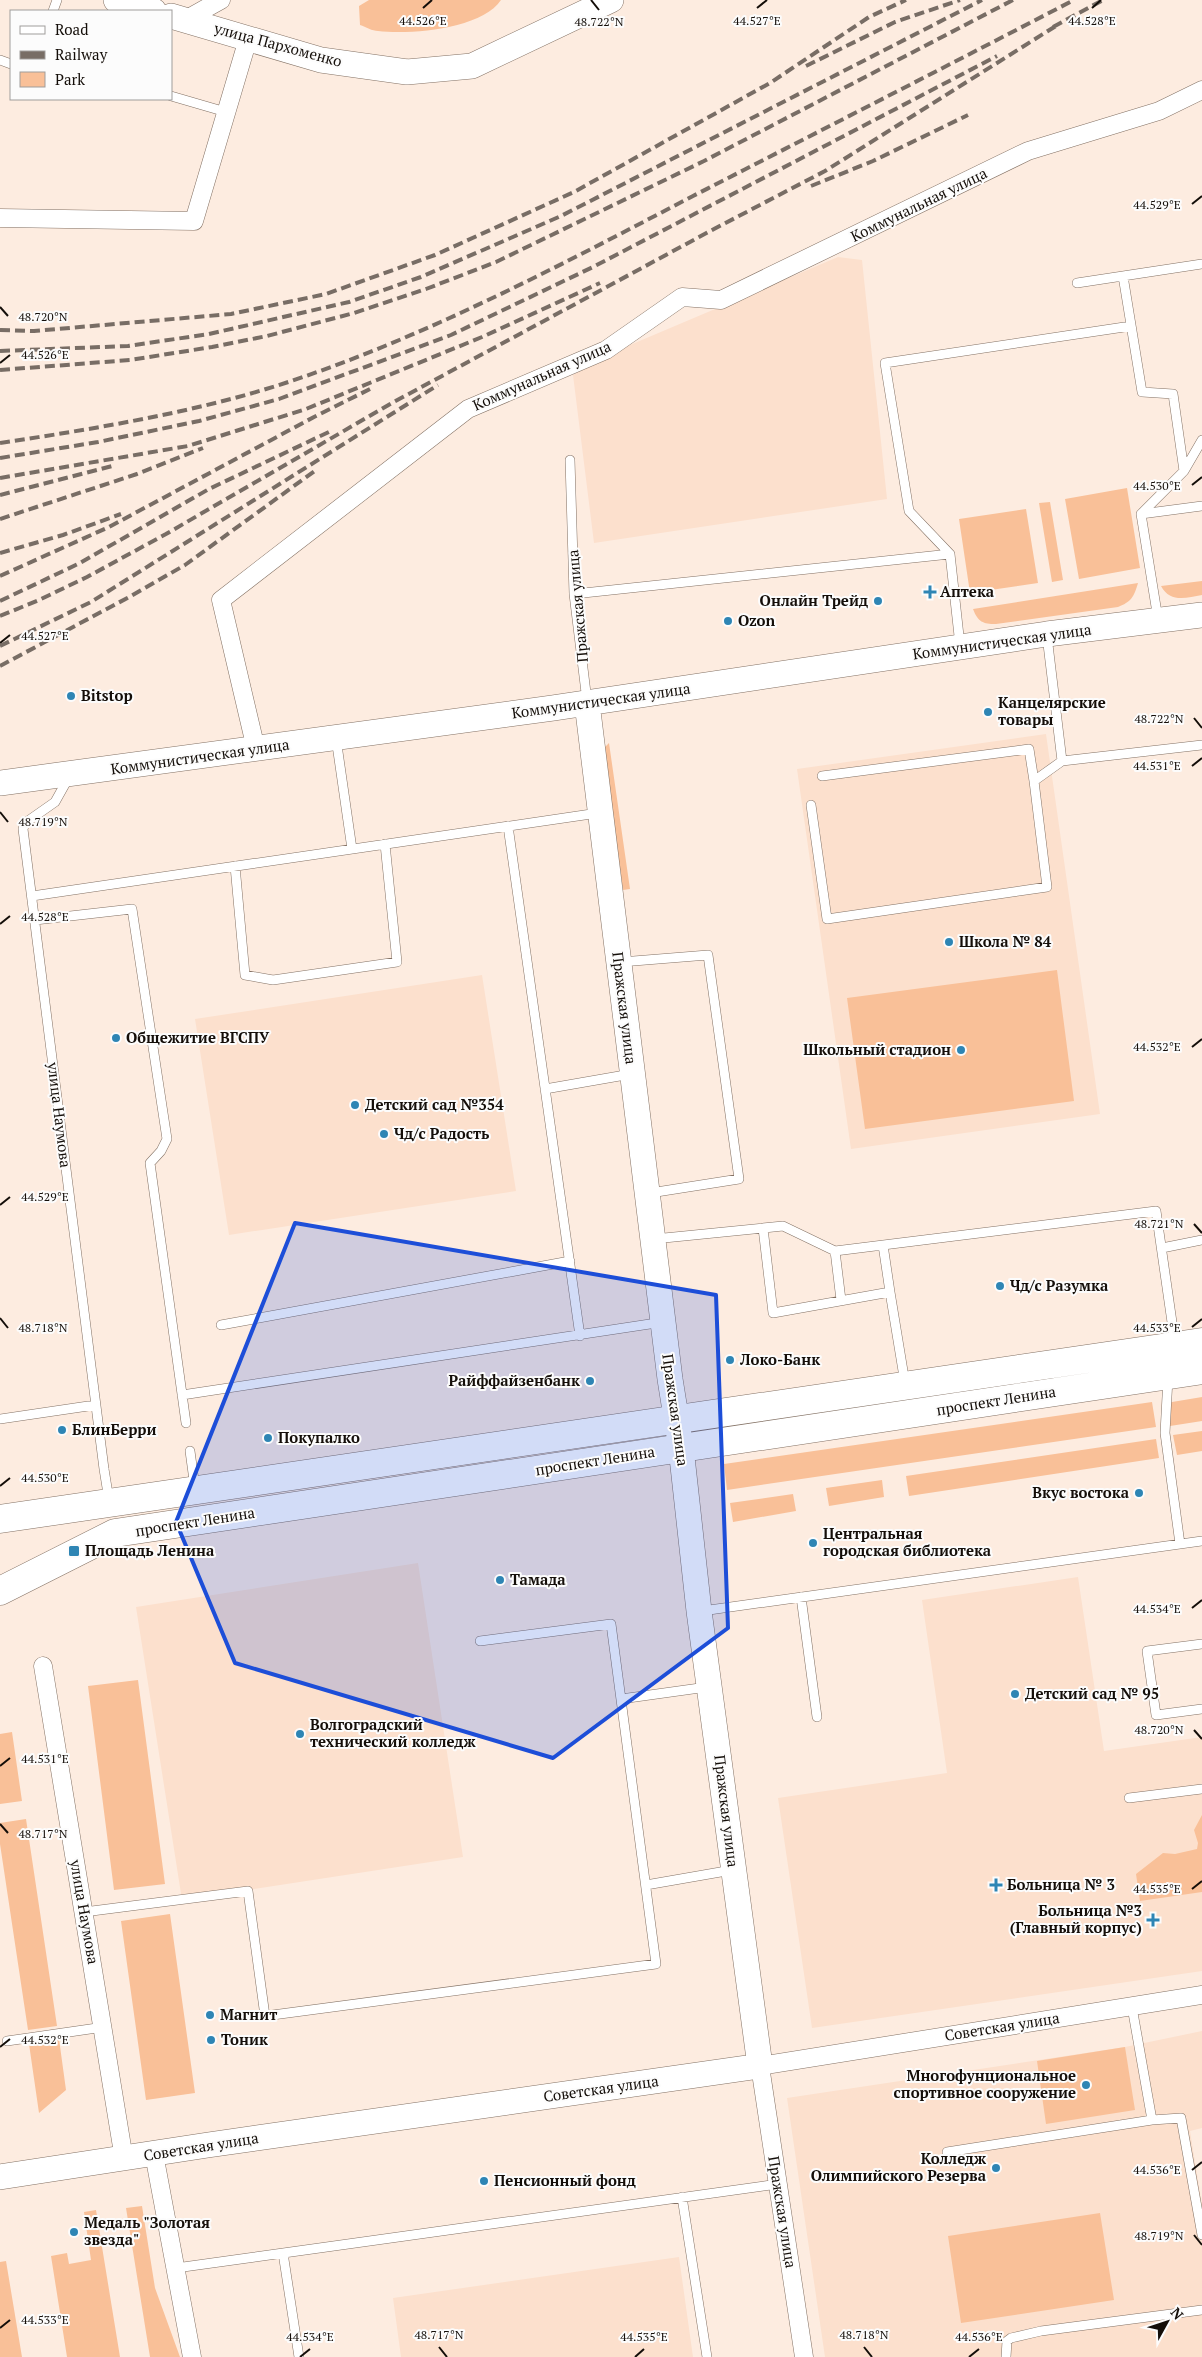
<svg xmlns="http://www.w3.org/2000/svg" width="1202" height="2357" font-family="'PT Serif',serif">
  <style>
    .built { fill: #fce0cd }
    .green { fill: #f9c098 }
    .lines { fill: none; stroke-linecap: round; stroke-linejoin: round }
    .lane-casing { stroke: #837164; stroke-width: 10 }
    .street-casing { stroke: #837164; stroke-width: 19 }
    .secondary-casing { stroke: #837164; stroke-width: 26 }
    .primary-casing { stroke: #837164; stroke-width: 29 }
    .lane { stroke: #fff; stroke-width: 9 }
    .street { stroke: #fff; stroke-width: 18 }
    .secondary { stroke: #fff; stroke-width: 25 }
    .primary { stroke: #fff; stroke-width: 28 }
    .rail { stroke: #786d65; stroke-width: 4; stroke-dasharray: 10 5; stroke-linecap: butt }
    .marked { fill: #1d4ed8; fill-opacity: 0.2; stroke: #1d4ed8; stroke-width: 4; stroke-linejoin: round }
    .ticks { fill: none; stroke: #140e09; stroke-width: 2 }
    .poi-dot { fill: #2e85b4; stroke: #fcfcfc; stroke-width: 2 }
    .labels { text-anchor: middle; stroke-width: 4; stroke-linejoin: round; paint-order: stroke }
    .street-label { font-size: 15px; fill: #140e09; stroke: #fcfcfc }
    .poi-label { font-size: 15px; font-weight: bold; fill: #140e09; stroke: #fcfcfc; text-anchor: start }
    .ticks-label { font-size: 12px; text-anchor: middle; fill: #140e09; stroke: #fcfcfc; stroke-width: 4; stroke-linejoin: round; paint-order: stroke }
  </style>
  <rect width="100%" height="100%" fill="#fdece0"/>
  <path class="built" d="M838 257 862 260 887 499 594 543 573 375 597 359Z
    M1046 734 1100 1114 851 1149 797 769Z
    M482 975 516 1191 229 1235 195 1019Z
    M418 1563 463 1857 182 1900 136 1607Z
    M1078 1577 1104 1751 1202 1737V1971L812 2028 778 1798 947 1773 922 1600Z
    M1202 2031V2128L1190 2131 1202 2205V2357H825L787 2098 1125 2047Z
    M679 2257 693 2357H401L393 2298Z"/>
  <path class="green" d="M369 0H501C482 29 410 35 378 31 372 31 366 27 360 25L359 6Z
    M1127 488 1140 568 1079 579 1065 499Z
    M1050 502 1063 580 1052 582 1039 503Z
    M1026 509 1038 583 970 593 959 519Z
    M1202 581V595C1186 598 1170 603 1161 586Z
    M1138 583C1134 597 1131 602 1118 607L996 624C983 624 978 622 973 609Z
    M609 743 630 889 623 890 603 749Z
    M1057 970 1074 1101 865 1129 847 998Z
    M1202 1397V1421L1170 1426 1166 1403Z
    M1152 1402 1156 1427 727 1490 724 1464Z
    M1202 1431V1451L1177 1455 1173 1435Z
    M1156 1439 1159 1458 909 1496 906 1476Z
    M882 1480 884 1497 829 1506 826 1488Z
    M793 1494 796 1511 733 1522 730 1503Z
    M138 1680 165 1884 114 1890 88 1686Z
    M12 1732 22 1801 0 1804V1734Z
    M1202 1815V1892L1140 1901 1136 1874 1163 1853 1175 1854 1197 1849 1198 1843 1194 1830Z
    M26 1819 57 2026 28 2030 0 1844V1823Z
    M170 1914 195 2093 146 2100 121 1921Z
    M59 2039 66 2090 39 2113 29 2044Z
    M1125 2047 1135 2110 1046 2124 1037 2061Z
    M142 2206 155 2288 180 2357H150L126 2208Z
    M96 2210 120 2357H67L51 2256 67 2253 69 2264 91 2260 84 2212Z
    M1100 2213 1114 2300 961 2323 948 2236Z
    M6 2261 22 2357H0V2262Z"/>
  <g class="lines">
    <defs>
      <path id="lane" d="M53 11 57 0
        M0 60 11 64
        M171 96 226 112
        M1123 276 1142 392 1173 394 1184 471 1141 514
        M1077 283 1202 264
        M570 460 574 594 587 701
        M1184 471 1202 440
        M574 594 950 554
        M1158 619 1141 514 1202 506
        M1047 636 1062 761 1202 745
        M960 645 950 554 909 511 885 363 1131 326
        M336 738 352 849
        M822 776 1029 749 1034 781
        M69 777 55 802 25 823 23 829 104 1469 109 1500
        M811 805 827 919 1047 887 1034 781 1062 761
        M508 826 580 1336
        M235 866 245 975 273 980 397 962 385 844
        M32 896 598 813
        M35 920 132 909 167 1139 161 1151 150 1163 186 1423
        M621 962 708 955 739 1179 650 1193
        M545 1089 631 1074
        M763 1228 773 1313 890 1292 905 1383
        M654 1239 783 1226 835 1251 1156 1211 1175 1343
        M883 1245 890 1292
        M1162 1248 1202 1240
        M835 1251 841 1300
        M221 1325 570 1261
        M1168 1378 1165 1433 1180 1544
        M182 1395 663 1322
        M0 1419 95 1405
        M190 1451 195 1488
        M801 1597 817 1717
        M702 1611 1202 1541
        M1202 1644 1147 1651 1156 1715 1202 1709
        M621 1699 707 1687
        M1129 1798 1202 1789
        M646 1885 732 1870
        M84 1912 248 1891 265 2016 656 1964 611 1624 480 1641
        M1132 2007 1152 2120 1181 2118 1202 2235
        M7 2041 104 2027
        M947 2152 1152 2120
        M682 2197 707 2357
        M283 2253 299 2357
        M176 2268 778 2184
        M1006 2357 1007 2341 1011 2338 1041 2331 1202 2310"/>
      <path id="street" d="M185 20 221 0
        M0 218 194 221 248 39
        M256 749 221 600 468 409 606 350 682 297 721 300 1028 151 1159 111 1202 90
        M43 1666 124 2159
        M154 2154 192 2357
        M804 2357 760 2066 1202 1995"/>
      <path id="secondary" d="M116 0 154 11
        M171 16 321 60 407 72 472 66 611 0
        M0 783 553 708 1047 634 1202 615
        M0 2177 208 2145 760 2066 699 1611 681 1448 670 1379 587 703"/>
      <path id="primary" d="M0 1519 1202 1342
        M0 1591 115 1533 1202 1370"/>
    </defs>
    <use href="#lane" class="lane-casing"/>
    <use href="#street" class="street-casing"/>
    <use href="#secondary" class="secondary-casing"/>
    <use href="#primary" class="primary-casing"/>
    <use href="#lane" class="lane"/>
    <use href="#street" class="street"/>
    <use href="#secondary" class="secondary"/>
    <use href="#primary" class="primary"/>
    <path class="rail" d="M1053 27 1103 0
      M806 66 895 22 960 0
      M811 186 873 161 968 115
      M0 330 34 331 231 314 326 294 435 255 574 192 770 83 869 17 906 0
      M0 351 128 346 209 334 349 302 421 277 561 216 982 0
      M0 370 130 360 212 347 267 336 354 313 426 289 496 262 704 161 1013 0
      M0 443C93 429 186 414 276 386 422 339 557 267 693 196 820 131 947 66 1074 0
      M0 458 98 442 199 421 279 399 451 335 593 267 997 56
      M0 478 188 446 306 409 482 337 600 283
      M0 495 116 465
      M0 519 137 474 203 448
      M0 553 63 535 121 514
      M0 576 109 527 314 417 370 389
      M0 601 80 563 209 489 333 430
      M0 616 39 600 87 577 166 534 392 403 714 229 825 171 1059 24
      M0 646 91 602 438 385
      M0 666 131 596 185 565 316 470"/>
  </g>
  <path class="marked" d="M295 1223 716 1295 728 1628 553 1758 235 1663 176 1522Z"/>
  <path class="ticks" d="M591 0 599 10M423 8 432 0M757 8 767 0M1092 8 1101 0M1192 204 1202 196M0 307 8 316M0 363 10 355M1192 485 1202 477M0 643 10 635M1194 718 1202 728M1192 766 1202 758M0 812 8 822M0 924 10 916M1192 1047 1202 1039M0 1205 10 1197M1194 1224 1202 1233M0 1318 8 1328M1192 1327 1202 1319M0 1486 10 1478M1192 1608 1202 1600M1194 1730 1202 1739M0 1766 10 1758M0 1824 8 1833M1192 1889 1202 1881M0 2047 10 2039M1192 2170 1202 2162M1194 2235 1202 2245M0 2328 10 2320M439 2347 447 2357M864 2347 872 2357M300 2357 310 2349M635 2357 644 2349M969 2357 979 2349"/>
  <g class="poi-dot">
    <path d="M927.5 584.5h5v5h5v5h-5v5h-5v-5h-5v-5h5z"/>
    <circle cx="878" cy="601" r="5"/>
    <circle cx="728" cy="621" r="5"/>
    <circle cx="71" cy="696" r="5"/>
    <circle cx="988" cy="712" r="5"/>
    <circle cx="949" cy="942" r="5"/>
    <circle cx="116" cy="1038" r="5"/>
    <circle cx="961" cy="1050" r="5"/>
    <circle cx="355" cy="1105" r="5"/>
    <circle cx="384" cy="1134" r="5"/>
    <circle cx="1000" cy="1286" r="5"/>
    <circle cx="730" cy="1360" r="5"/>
    <circle cx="590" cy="1381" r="5"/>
    <circle cx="62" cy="1430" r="5"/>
    <circle cx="268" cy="1438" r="5"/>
    <circle cx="1139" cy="1493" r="5"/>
    <circle cx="813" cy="1543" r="5"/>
    <rect x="68" y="1545" width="12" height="12" rx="2.5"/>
    <circle cx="500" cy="1580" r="5"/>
    <circle cx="1015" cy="1694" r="5"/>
    <circle cx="300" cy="1734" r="5"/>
    <path d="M993.5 1877.5h5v5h5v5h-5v5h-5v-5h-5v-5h5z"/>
    <path d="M1150.5 1912.5h5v5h5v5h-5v5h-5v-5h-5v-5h5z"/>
    <circle cx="210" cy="2015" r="5"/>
    <circle cx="211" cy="2040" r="5"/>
    <circle cx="1086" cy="2085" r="5"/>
    <circle cx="996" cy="2168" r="5"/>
    <circle cx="484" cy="2181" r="5"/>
    <circle cx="74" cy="2232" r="5"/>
  </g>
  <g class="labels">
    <g class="street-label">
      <text transform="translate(278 45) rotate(15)" y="5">улица Пархоменко</text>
      <text transform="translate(919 205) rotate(-26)" y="5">Коммунальная улица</text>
      <text transform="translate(542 376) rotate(-24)" y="5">Коммунальная улица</text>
      <text transform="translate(578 606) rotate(-95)" y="5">Пражская улица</text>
      <text transform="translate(1002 642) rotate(-8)" y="5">Коммунистическая улица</text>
      <text transform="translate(601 701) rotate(-8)" y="5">Коммунистическая улица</text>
      <text transform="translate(200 757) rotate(-8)" y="5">Коммунистическая улица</text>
      <text transform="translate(624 1008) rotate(83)" y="5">Пражская улица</text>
      <text transform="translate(59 1115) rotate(83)" y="5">улица Наумова</text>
      <text transform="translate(996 1401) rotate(-9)" y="5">проспект Ленина</text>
      <text transform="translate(675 1410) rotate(82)" y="5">Пражская улица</text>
      <text transform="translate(595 1461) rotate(-9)" y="5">проспект Ленина</text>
      <text transform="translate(195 1522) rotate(-9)" y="5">проспект Ленина</text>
      <text transform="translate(726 1811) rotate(83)" y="5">Пражская улица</text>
      <text transform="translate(84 1912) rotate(80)" y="5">улица Наумова</text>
      <text transform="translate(1002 2027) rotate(-9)" y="5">Советская улица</text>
      <text transform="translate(601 2089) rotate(-8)" y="5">Советская улица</text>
      <text transform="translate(201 2147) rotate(-9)" y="5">Советская улица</text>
      <text transform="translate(782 2212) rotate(81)" y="5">Пражская улица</text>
    </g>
    <g class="poi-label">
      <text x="940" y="597">Аптека</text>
      <text x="868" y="606" text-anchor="end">Онлайн Трейд</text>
      <text x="738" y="626">Ozon</text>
      <text x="81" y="701">Bitstop</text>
      <text x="998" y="708">Канцелярские<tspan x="998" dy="17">товары</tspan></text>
      <text x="959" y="947">Школа № 84</text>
      <text x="126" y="1043">Общежитие ВГСПУ</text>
      <text x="951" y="1055" text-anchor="end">Школьный стадион</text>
      <text x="365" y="1110">Детский сад №354</text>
      <text x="394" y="1139">Чд/с Радость</text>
      <text x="1010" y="1291">Чд/с Разумка</text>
      <text x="740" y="1365">Локо-Банк</text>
      <text x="580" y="1386" text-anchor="end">Райффайзенбанк</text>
      <text x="72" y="1435">БлинБерри</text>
      <text x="278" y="1443">Покупалко</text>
      <text x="1129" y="1498" text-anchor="end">Вкус востока</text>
      <text x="823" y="1539">Центральная<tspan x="823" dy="17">городская библиотека</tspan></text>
      <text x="85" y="1556">Площадь Ленина</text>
      <text x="510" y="1585">Тамада</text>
      <text x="1025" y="1699">Детский сад № 95</text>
      <text x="310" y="1730">Волгоградский<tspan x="310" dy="17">технический колледж</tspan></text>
      <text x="1007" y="1890">Больница № 3</text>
      <text x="1142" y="1916" text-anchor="end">Больница №3<tspan x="1142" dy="17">(Главный корпус)</tspan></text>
      <text x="220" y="2020">Магнит</text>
      <text x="221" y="2045">Тоник</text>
      <text x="1076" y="2081" text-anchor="end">Многофунциональное<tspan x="1076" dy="17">спортивное сооружение</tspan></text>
      <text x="986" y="2164" text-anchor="end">Колледж<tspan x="986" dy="17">Олимпийского Резерва</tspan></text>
      <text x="494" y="2186">Пенсионный фонд</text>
      <text x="84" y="2228">Медаль "Золотая<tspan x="84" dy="17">звезда"</tspan></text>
    </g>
  </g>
  <g class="ticks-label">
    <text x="423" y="25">44.526°E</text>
    <text x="757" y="25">44.527°E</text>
    <text x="1092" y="25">44.528°E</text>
    <text x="599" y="26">48.722°N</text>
    <text x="1157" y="209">44.529°E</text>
    <text x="43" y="321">48.720°N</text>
    <text x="45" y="359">44.526°E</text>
    <text x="1157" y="490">44.530°E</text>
    <text x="45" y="640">44.527°E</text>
    <text x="1159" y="723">48.722°N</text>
    <text x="1157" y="770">44.531°E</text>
    <text x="43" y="826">48.719°N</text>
    <text x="45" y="921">44.528°E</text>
    <text x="1157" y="1051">44.532°E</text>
    <text x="45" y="1201">44.529°E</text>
    <text x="1159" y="1228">48.721°N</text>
    <text x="1157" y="1332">44.533°E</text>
    <text x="43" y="1332">48.718°N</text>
    <text x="45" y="1482">44.530°E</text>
    <text x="1157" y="1613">44.534°E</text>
    <text x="1159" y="1734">48.720°N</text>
    <text x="45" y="1763">44.531°E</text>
    <text x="43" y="1838">48.717°N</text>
    <text x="1157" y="1893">44.535°E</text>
    <text x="45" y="2044">44.532°E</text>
    <text x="1157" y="2174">44.536°E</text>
    <text x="1159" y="2240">48.719°N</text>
    <text x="45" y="2324">44.533°E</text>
    <text x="439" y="2339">48.717°N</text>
    <text x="864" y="2339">48.718°N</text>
    <text x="310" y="2341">44.534°E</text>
    <text x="644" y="2341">44.535°E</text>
    <text x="979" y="2341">44.536°E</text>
  </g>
  <rect x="10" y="10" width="162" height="90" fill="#fcfcfc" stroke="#9f9d9b"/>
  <rect x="20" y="26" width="25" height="8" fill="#ffffff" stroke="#9f9d9b"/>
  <text x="55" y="35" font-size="15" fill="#140e09">Road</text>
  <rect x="20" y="51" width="25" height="8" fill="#786d65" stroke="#9f9d9b"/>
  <text x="55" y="60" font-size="15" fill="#140e09">Railway</text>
  <rect x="20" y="72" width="25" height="15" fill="#f9c098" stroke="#9f9d9b"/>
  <text x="55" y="85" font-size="15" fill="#140e09">Park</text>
  <g transform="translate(1167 2322) rotate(50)" stroke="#fcfcfc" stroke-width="4" paint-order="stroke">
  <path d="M0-4L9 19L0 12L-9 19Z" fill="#140e09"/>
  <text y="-8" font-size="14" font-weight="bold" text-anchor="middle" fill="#140e09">N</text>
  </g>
</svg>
